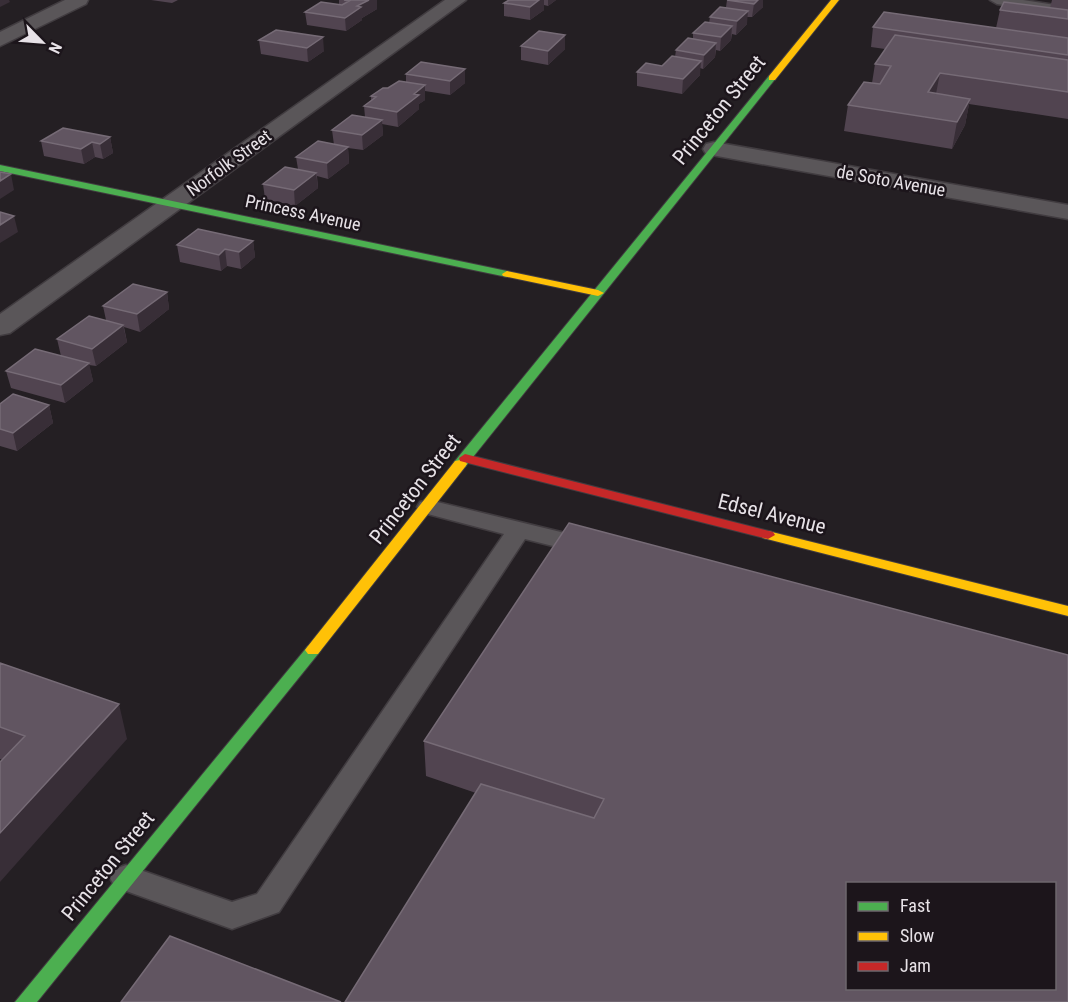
<svg xmlns="http://www.w3.org/2000/svg" width="1068" height="1002" font-family="'Roboto Condensed',sans-serif">
  <style>
    .lines { fill: none; stroke-linecap: round; stroke-linejoin: round }
    .lane-casing { stroke: #413c40; stroke-width: 3 }
    .street-casing { stroke: #413c40; stroke-width: 3 }
    .fast-casing { stroke: #413c40; stroke-width: 2 }
    .slow-casing { stroke: #413c40; stroke-width: 2 }
    .jam-casing { stroke: #413c40; stroke-width: 2 }
    .lane { fill: #5a5659; fill-rule: evenodd }
    .street { fill: #5a5659; fill-rule: evenodd }
    .fast { fill: #4caf50; fill-rule: evenodd }
    .slow { fill: #ffc107; fill-rule: evenodd }
    .jam { fill: #c62828; fill-rule: evenodd }
    .wall { fill: #514450 }
    .shaded-wall { fill: #382e37 }
    .building { fill: #615561; stroke: #766b76; stroke-width: 1.5; fill-rule: evenodd }
    .labels { text-anchor: middle; stroke-width: 5; stroke-linejoin: round; paint-order: stroke }
    .far-street-label { font-size: 18px; fill: #e7e2e7; stroke: #1c151b }
    .street-label { font-size: 21px; fill: #e7e2e7; stroke: #1c151b }
  </style>
  <rect width="100%" height="100%" fill="#241f23"/>
  <g class="lines">
    <defs>
      <path id="lane" d="M990 0H1023L1068 7V15L997 4Z
        M429 500 598 541 601 547 598 553 589 555 525 539 279 912 232 929 115 887 110 878 115 869 126 865 232 902 257 894 504 534 420 512 417 507 420 502Z"/>
      <path id="street" d="M65 0H88L86 4 0 46V32Z
        M445 0H466L10 333 0 335V314Z
        M714 142 1068 205V219L706 154 703 149 706 144Z"/>
      <path id="fast" d="M769 76 776 78 465 467H455L453 464 455 461Z
        M0 165 507 271 512 274 507 277 0 171Z
        M313 645 318 646 321 650 318 654 37 1002H15L308 646Z"/>
      <path id="slow" d="M831 0H839L775 80H769V76Z
        M507 271 598 290 604 293 598 296 503 276 502 274Z
        M460 460 465 461 467 464 465 467 318 654H308L305 650 308 646 455 461Z
        M768 531 1068 606V616L763 538 761 535 763 532Z"/>
      <path id="jam" d="M465 454 773 532 775 535 768 539 460 461 459 458Z"/>
    </defs>
    <use href="#lane" class="lane-casing"/>
    <use href="#street" class="street-casing"/>
    <use href="#fast" class="fast-casing"/>
    <use href="#slow" class="slow-casing"/>
    <use href="#jam" class="jam-casing"/>
    <use href="#lane" class="lane"/>
    <use href="#street" class="street"/>
    <use href="#fast" class="fast"/>
    <use href="#slow" class="slow"/>
    <use href="#jam" class="jam"/>
  </g>
  <path class="wall" d="M151 0H178L172 3Z
    M339 0H377V9L362 18V20L346 31 307 25 305 12 339 4Z
    M509 0H556L548 6 544 5V10L530 20 504 16V3Z
    M727 0H763V7L752 17H747V24L736 35 732 34 731 40 720 51 716 50 715 57 703 69 700 68V75L682 94 637 86V72L662 66 675 57 676 50 693 39V33L709 23 710 17 726 7Z
    M1052 0H1068V119L969 104 965 125 952 149 844 131 848 105 872 83 875 64 885 49 871 47 873 27 996 28 1000 10 1050 8Z
    M565 35V49L548 65 521 60V46Z
    M259 40 324 51 308 62 261 54Z
    M406 74 465 83 450 95 425 91V100L419 104V109L398 127 382 124 383 135 363 150 348 148 349 163 328 179 317 176 318 188 295 206 265 199 263 184 298 169 296 157 334 145 332 130 365 117 364 106 371 101V96L388 88 406 82Z
    M110 137 113 153 103 159 95 157 84 164 44 156 41 141Z
    M253 241 255 257 241 269 227 266 221 271 180 262 177 245Z
    M167 292 169 309 140 332 124 327 127 342 96 366 89 365 93 381 65 403 11 388 6 371 61 356 57 339 106 320 103 306Z
    M0 404 49 405 53 423 17 451 0 446Z
    M1068 655V1002L476 793 426 776 424 741Z
    M0 663 127 739 3 760 0 759Z"/>
  <path class="shaded-wall" d="M0 0H9L10 2 0 7Z
    M369 0H377V9L362 18V20L346 31 345 18 357 6Z
    M539 0H544V10L530 20V7Z
    M548 0H556L548 6Z
    M758 0H763V7L752 17 754 4Z
    M748 11 747 24 736 35 737 21Z
    M732 26 731 40 720 51 721 37Z
    M565 35V49L548 65V51Z
    M323 37 324 51 308 62 307 48Z
    M716 43 715 57 703 69 704 55Z
    M701 61 700 75 682 94 683 79Z
    M465 69V83L450 95V81Z
    M940 73 935 99 924 118 928 92Z
    M425 85V100L419 104V109L398 127 397 112 414 94Z
    M970 99 965 125 952 149 957 122Z
    M382 120 383 135 363 150 362 135Z
    M110 137 113 153 103 159 100 144Z
    M92 142 95 157 84 164 81 149Z
    M348 147 349 163 328 179 327 163Z
    M316 173 318 188 295 206 294 190Z
    M11 174 14 190 0 199V181Z
    M14 216 18 232 0 243V225Z
    M253 241 255 257 241 269 239 252Z
    M225 249 227 266 221 271 219 255Z
    M167 292 169 309 140 332 137 314Z
    M123 325 127 342 96 366 92 349Z
    M89 363 93 381 65 403 61 385Z
    M49 405 53 423 17 451 13 433Z
    M119 704 127 739 0 882V833Z"/>
  <path class="building" d="M344 0H369L357 6 361 7 345 18 305 12 321 2 342 5 349 1Z
    M509 0H539L530 7 504 3Z
    M727 0H758L754 4Z
    M1004 2 1068 10V19L1000 10Z
    M720 7 748 11 737 21 710 17Z
    M884 12 1068 38V55L873 27Z
    M705 22 732 26 721 37 693 33Z
    M276 30 323 37 307 48 259 40Z
    M539 31 565 35 548 51 521 46Z
    M895 35 1068 60V92L940 73 928 92 970 99 957 122 848 105 864 82 880 84 891 66 875 64Z
    M688 38 716 43 704 55 676 50Z
    M672 56 701 61 683 79 637 72 646 63 662 66Z
    M421 62 465 69 450 81 406 74Z
    M399 81 425 85 414 94 419 95 397 112 364 106 376 97 371 96 383 88H388Z
    M352 115 382 120 362 135 332 130Z
    M63 128 110 137 100 144 92 142 81 149 41 141Z
    M318 141 348 147 327 163 296 157Z
    M285 167 316 173 294 190 263 184Z
    M0 172 11 174 0 181Z
    M0 212 14 216 0 225Z
    M198 229 253 241 239 252 225 249 219 255 177 245Z
    M133 284 167 292 137 314 103 306Z
    M89 316 123 325 92 349 57 339Z
    M35 349 89 363 61 385 6 371Z
    M13 394 49 405 13 433 0 429V404Z
    M569 523 1068 655V1002H345L481 784 594 818 604 799 424 741ZM848 884H1054V988H848Z
    M0 663 119 704 0 833V762L25 736 0 727Z
    M170 936 341 1002H121Z"/>
  <g class="labels">
    <g class="far-street-label">
      <text transform="translate(229 163) rotate(-36)" y="6">Norfolk Street</text>
      <text transform="translate(891 181) rotate(10)" y="6">de Soto Avenue</text>
      <text transform="translate(303 213) rotate(12)" y="6">Princess Avenue</text>
    </g>
    <g class="street-label">
      <text transform="translate(719 110) rotate(-51)" y="7">Princeton Street</text>
      <text transform="translate(415 489) rotate(-52)" y="7">Princeton Street</text>
      <text transform="translate(772 514) rotate(14)" y="7">Edsel Avenue</text>
      <text transform="translate(108 866) rotate(-51)" y="7">Princeton Street</text>
    </g>
  </g>
  <rect x="846" y="882" width="210" height="108" fill="#1c151b" stroke="#6d676d" stroke-width="1.5"/>
  <rect x="858" y="902" width="30" height="9" fill="#4caf50" stroke="#6d676d" stroke-width="1.5"/>
  <text x="900" y="912" font-size="18" fill="#e7e2e7">Fast</text>
  <rect x="858" y="932" width="30" height="9" fill="#ffc107" stroke="#6d676d" stroke-width="1.5"/>
  <text x="900" y="942" font-size="18" fill="#e7e2e7">Slow</text>
  <rect x="858" y="962" width="30" height="9" fill="#c62828" stroke="#6d676d" stroke-width="1.5"/>
  <text x="900" y="972" font-size="18" fill="#e7e2e7">Jam</text>
  <g transform="translate(42 42) rotate(115)" stroke="#1c151b" stroke-width="4.5" paint-order="stroke">
  <path d="M0-4.5L10 22L0 15L-10 22Z" fill="#e7e2e7"/>
  <text y="-9" font-size="16" font-weight="bold" text-anchor="middle" fill="#e7e2e7">N</text>
  </g>
</svg>
